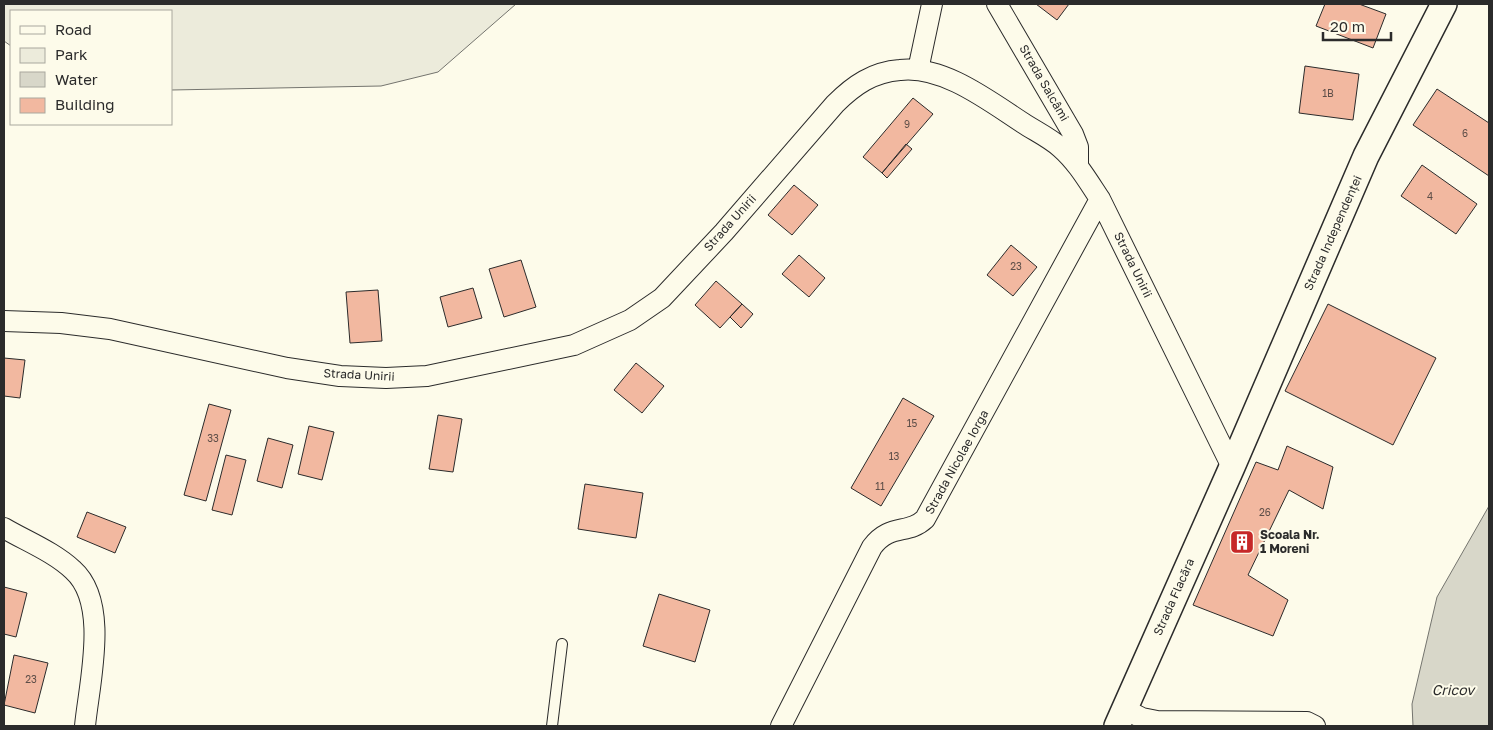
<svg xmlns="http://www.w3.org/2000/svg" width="1493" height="730" font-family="'Golos Text',sans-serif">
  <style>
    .green { fill: #ecebdb; stroke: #74746e }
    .water { fill: #d8d7c9; stroke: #74746e }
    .building { fill: #f2b8a0; stroke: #2b2b2b }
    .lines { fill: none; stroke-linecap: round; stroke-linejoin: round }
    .service-casing { stroke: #2b2b2b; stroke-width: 12 }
    .minor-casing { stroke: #2b2b2b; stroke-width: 22 }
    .tertiary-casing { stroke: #2b2b2b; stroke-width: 28 }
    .service { stroke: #fdfbea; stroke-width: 10 }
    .minor { stroke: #fdfbea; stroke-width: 20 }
    .tertiary { stroke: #fdfbea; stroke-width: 25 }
    .labels { text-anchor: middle; stroke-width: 4; stroke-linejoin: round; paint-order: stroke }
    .number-label { font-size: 10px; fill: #5d4e48 }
    .street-label { font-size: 12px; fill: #2b2b2b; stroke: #fdfbea }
    .poi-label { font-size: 12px; font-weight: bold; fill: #2b2b2b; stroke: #fdfbea; text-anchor: start }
    .water-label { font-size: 14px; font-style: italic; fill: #2b2b2b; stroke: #fdfbea }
  </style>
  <rect width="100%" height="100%" fill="#fdfbea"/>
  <path class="green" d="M4 4H516L438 72 381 86 171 90V11H11V46L4 41Z"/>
  <path class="water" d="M1489 506V726H1413L1412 704 1437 597Z"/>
  <path class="building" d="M1036 4H1069L1057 20Z
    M1325 4H1359L1386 14 1373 48 1316 26Z
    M1305 66 1359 74 1353 120 1299 113Z
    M1437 89 1489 123V176L1413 125Z
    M913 98 933 114 882 173 863 157Z
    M906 144 912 149 887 178 882 173Z
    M1422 165 1477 204 1456 234 1401 196Z
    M794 185 818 205 792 235 768 215Z
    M1011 245 1037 267 1013 296 987 275Z
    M799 255 825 278 809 297 782 274Z
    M521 260 536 307 504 317 489 269Z
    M716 281 742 304 720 328 695 305Z
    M473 288 482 318 448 327 440 297Z
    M378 290 382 341 350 343 346 292Z
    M742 304 753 314 741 328 730 317Z
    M1328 304 1436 358 1393 445 1285 391Z
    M4 358 25 360 20 398 4 396Z
    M636 363 664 386 642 413 614 390Z
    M903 398 934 416 881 506 851 488Z
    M209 404 231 410 206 501 184 495Z
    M438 415 462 419 453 472 429 469Z
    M309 426 334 432 322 480 298 474Z
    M268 438 293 445 282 488 257 481Z
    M1287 446 1333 467 1323 509 1289 490 1248 575 1288 600 1273 636 1193 605 1256 462 1278 470Z
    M226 455 246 460 232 515 212 510Z
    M585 484 643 493 636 538 578 529Z
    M87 512 126 527 115 553 77 537Z
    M4 587 27 593 16 637 4 634Z
    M659 594 710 610 695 662 643 646Z
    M14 655 48 663 35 713 4 705Z"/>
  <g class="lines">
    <defs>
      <path id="service" d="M552 726 562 644"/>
      <path id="minor" d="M997 4 1073 134 1078 147V166
        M918 70 932 4
        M4 321 61 323 110 329 287 368 340 376 386 378 427 376 574 345 630 320 662 298 724 232 835 104C854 85 873 72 900 70 943 65 989 101 1023 123 1035 131 1050 138 1061 148 1077 162 1088 181 1100 199L1232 467
        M4 528C26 541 54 552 73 570 110 603 89 683 85 726
        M1124 709 1142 718 1157 721 1307 722 1315 726
        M781 726 872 547C890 523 908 535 925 519L1100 199"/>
      <path id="tertiary" d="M1117 726 1232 467 1366 156 1444 4"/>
    </defs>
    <use href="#service" class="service-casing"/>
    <use href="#minor" class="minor-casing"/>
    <use href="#tertiary" class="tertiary-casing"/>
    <use href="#service" class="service"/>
    <use href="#minor" class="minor"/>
    <use href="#tertiary" class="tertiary"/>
  </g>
  <defs>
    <symbol id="building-square" viewBox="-11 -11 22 22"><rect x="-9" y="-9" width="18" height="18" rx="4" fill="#c62828" stroke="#fdfbea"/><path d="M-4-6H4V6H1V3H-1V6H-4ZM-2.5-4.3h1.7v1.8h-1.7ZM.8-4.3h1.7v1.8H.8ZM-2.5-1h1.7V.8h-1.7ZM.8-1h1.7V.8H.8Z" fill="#fff"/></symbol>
  </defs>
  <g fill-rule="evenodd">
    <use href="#building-square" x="1228" y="528" width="28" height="28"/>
  </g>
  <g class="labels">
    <g class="number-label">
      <text x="1328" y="97">1B</text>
      <text x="907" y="128">9</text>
      <text x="1465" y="137">6</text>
      <text x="1430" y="200">4</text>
      <text x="1016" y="270">23</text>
      <text x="912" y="427">15</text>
      <text x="213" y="442">33</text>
      <text x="894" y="460">13</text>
      <text x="880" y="490">11</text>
      <text x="1265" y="516">26</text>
      <text x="31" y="683">23</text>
    </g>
    <g class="street-label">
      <text transform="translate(1044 83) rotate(60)" y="4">Strada Salcâmi</text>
      <text transform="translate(730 223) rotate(-48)" y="4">Strada Unirii</text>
      <text transform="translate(1333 233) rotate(-66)" y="4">Strada Independenței</text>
      <text transform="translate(1133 265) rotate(64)" y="4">Strada Unirii</text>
      <text transform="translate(359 375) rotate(3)" y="4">Strada Unirii</text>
      <text transform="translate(957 462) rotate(-61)" y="4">Strada Nicolae Iorga</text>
      <text transform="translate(1174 597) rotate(-66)" y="4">Strada Flacăra</text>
    </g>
    <g class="poi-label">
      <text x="1260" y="539">Scoala Nr.<tspan x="1260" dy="14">1 Moreni</tspan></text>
    </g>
    <g class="water-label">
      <text x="1453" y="695">Cricov</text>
    </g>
  </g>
  <rect width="1493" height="730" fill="none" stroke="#2b2b2b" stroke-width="10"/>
  <rect x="10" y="10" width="162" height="115" fill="#fdfbea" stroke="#a9a89e"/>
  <rect x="20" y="26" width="25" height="8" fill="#fdfbea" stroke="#a9a89e"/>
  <text x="55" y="35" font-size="15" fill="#2b2b2b">Road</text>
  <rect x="20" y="48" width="25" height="15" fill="#ecebdb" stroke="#a9a89e"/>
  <text x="55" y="60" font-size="15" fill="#2b2b2b">Park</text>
  <rect x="20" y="72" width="25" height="15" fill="#d8d7c9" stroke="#a9a89e"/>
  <text x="55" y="85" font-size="15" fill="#2b2b2b">Water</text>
  <rect x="20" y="98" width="25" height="15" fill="#f2b8a0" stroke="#a9a89e"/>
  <text x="55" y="110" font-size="15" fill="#2b2b2b">Building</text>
  <path d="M1323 32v8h68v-8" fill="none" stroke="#2b2b2b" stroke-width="2.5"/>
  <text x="1330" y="32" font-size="15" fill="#2b2b2b" stroke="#fdfbea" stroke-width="4" paint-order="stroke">20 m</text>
</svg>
